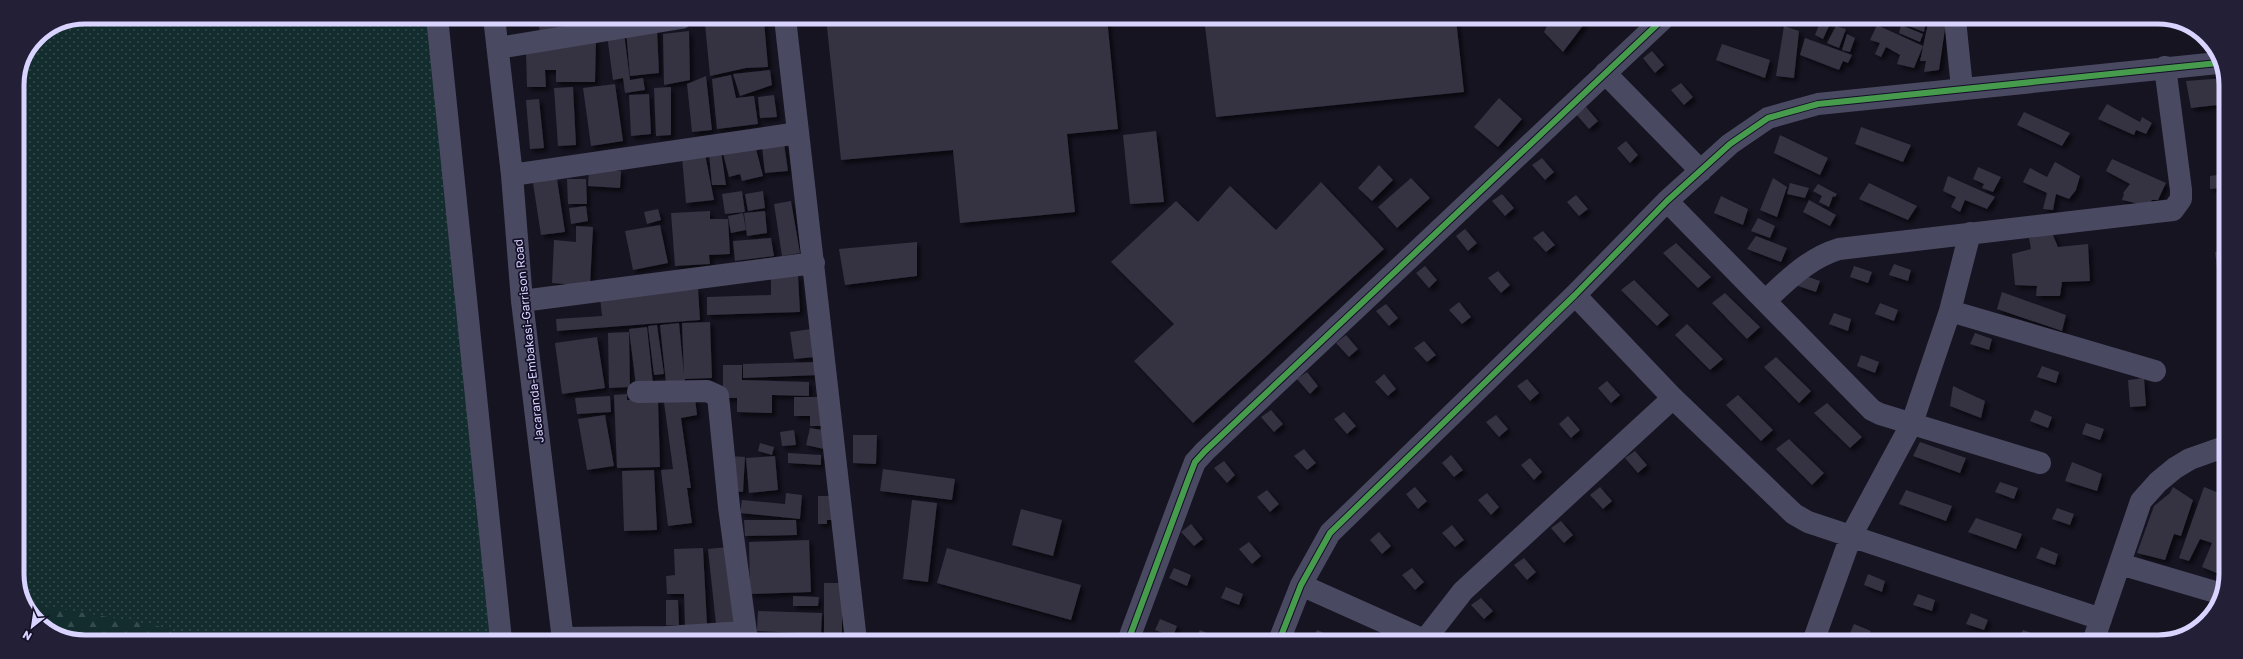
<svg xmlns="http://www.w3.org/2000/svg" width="2243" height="659" font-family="'Golos Text',sans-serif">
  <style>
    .grass { fill: url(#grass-dots) }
    .forest { fill: url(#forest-firs) }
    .building { fill: #343243; filter: url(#shadow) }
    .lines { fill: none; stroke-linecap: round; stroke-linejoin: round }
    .minor { stroke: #4a4962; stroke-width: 22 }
    .cycleway-casing { stroke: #130f26; stroke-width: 8 }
    .cycleway { stroke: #469c4c; stroke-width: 6 }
    .labels { text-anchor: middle; stroke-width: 3.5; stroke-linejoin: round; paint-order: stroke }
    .street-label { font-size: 12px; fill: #d9d4ff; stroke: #130f26 }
    .rim { fill: none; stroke: #d9d4ff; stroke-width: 5 }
  </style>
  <defs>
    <pattern id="grass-dots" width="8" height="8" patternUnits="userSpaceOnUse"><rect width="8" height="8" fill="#132c2d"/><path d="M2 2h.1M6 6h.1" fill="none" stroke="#354a4c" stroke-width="1.8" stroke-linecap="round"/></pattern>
    <pattern id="forest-firs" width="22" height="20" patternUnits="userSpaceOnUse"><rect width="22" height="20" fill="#132c2d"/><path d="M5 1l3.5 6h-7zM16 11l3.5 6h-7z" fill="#354a4c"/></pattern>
    <filter id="shadow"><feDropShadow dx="3.5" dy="3.5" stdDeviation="2" flood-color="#0009"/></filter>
  </defs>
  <rect width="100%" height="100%" fill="#161421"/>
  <path class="grass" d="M85 17H430L492 640H67L34 619 17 579V85C26 39 40 26 85 17Z"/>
  <path class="forest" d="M27 603 154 625 202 640H67L34 619Z"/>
  <path class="building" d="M537 18H581L583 28 541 36Z
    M583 18H594L595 24 584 26Z
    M826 18H1107L1118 129 1067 134 1075 212 960 223 953 150 841 160Z
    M1204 18 1456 19 1464 92 1216 117Z
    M1545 19H1581L1585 23 1563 52 1544 32 1549 22Z
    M1744 19H1758L1756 23Z
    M1902 19 1926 21 1924 32 1901 23Z
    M1929 19 1946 22 1939 70 1924 72 1926 61H1920Z
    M1821 20 1830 24 1823 39 1815 35Z
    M764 21 768 67 746 68 710 76 705 24Z
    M1877 25 1923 46 1914 68 1897 64 1900 55 1886 47 1881 57 1875 54 1880 43 1870 40Z
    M1901 25 1923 34 1920 42 1899 33Z
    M1784 26 1799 31 1794 78 1776 76Z
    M1836 26 1846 29 1839 48 1827 43Z
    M657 29 659 73 630 76 626 30Z
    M689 31 690 80 664 85 663 34Z
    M624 33 630 80 643 78 645 90 625 93 623 78 613 80 607 35Z
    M1847 34 1855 38 1850 52 1842 50Z
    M1805 38 1852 55 1848 63 1843 61 1839 70 1800 55Z
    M596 39 595 82H556V70H545L546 87H527L526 50Z
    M1722 44 1770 60 1765 78 1716 60Z
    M1652 51 1664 65 1655 73 1643 58Z
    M770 70 772 85 740 96 733 74Z
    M731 75 736 98 754 96 758 124 717 129 712 79Z
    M706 76 712 130 692 132 687 84Z
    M2225 78 2226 104 2191 108 2186 81Z
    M1681 83 1693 97 1684 105 1671 90Z
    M615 84 623 141 591 146 583 88Z
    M573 87 576 145 558 146 554 88Z
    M671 87V135L656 136 654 88Z
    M649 94 651 134 631 136 629 95Z
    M774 95 777 117 760 118 758 97Z
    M1499 98 1522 119 1498 147 1474 127Z
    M539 99 544 148 530 149 526 100Z
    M2107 104 2140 122 2142 117 2152 123 2146 134 2136 130 2134 135 2098 119Z
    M1586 107 1598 121 1589 129 1576 114Z
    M2024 112 2070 133 2062 146 2017 125Z
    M1861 127 1911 145 1903 162 1855 144Z
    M1156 131 1164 202 1130 204 1123 135Z
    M1780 135 1828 158 1820 175 1774 153Z
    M1626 141 1638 155 1630 163 1617 148Z
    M784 143 788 171 765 173 762 146Z
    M755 145 763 176 742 181 740 174 729 177 723 153Z
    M721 151 726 185H712L709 153Z
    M705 154 714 200 686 203 682 157Z
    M1542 158 1554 172 1545 180 1532 165Z
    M2112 159 2166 183 2158 200H2152L2148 206 2122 200 2124 194 2123 193 2130 184 2106 171Z
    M2055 162 2080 176 2076 190 2069 199 2056 194 2053 210 2043 209 2047 193 2023 182 2030 168 2047 177Z
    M1379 165 1393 180 1372 201 1358 188Z
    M1978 167 2001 177 1993 192 1982 188 1984 184 1973 179Z
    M589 170 621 171 620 188 588 186Z
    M2225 174V201H2223L2220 188 2210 189V176Z
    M1948 176 1995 197 1987 209 1965 200 1960 212 1951 207 1956 197 1943 191Z
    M1411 178 1430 198 1397 228 1378 207Z
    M1773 178 1787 187 1777 217 1760 210Z
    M557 179 565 232 541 235 533 183Z
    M567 179H586L587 204H568Z
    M1321 182 1384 249 1193 423 1134 361 1174 324 1111 262 1176 201 1198 222 1230 186 1276 230Z
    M1790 183 1809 188 1805 198 1787 194Z
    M1869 183 1917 206 1908 220 1859 199Z
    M1818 184 1837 194 1835 197 1833 196 1829 207 1819 202 1822 196 1813 191Z
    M742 191 745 212 725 214 722 194Z
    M763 191 765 208 748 211 745 194Z
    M1502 194 1514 208 1505 216 1492 201Z
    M1576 195 1588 209 1579 216 1567 202Z
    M1721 196 1748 209 1743 225 1714 213Z
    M1809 200 1836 215 1830 226 1803 212Z
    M791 201 800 253 782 256 774 204Z
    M586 206 588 221 571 224 569 208Z
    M658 209 661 220 647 224 644 212Z
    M710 211V219H728L730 254 709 255 710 264 675 266 671 213Z
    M765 211 767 233 747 236 744 213Z
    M743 213 746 230 731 233 728 216Z
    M1758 218 1775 226 1770 238 1751 231Z
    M660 225 668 263 633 270 625 231Z
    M576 226 593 227 590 286 552 283 554 240 576 242Z
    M1465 229 1477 243 1468 251 1456 236Z
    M1543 231 1555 245 1546 252 1533 238Z
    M2052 233 2058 247 2088 244 2090 281 2062 282 2060 296H2036L2037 286 2015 285 2012 254 2031 249 2029 238Z
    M1756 236 1787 248 1781 262 1747 249Z
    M771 238 774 256 735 261 733 241Z
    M917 242V276L845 285 839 249Z
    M1676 243 1711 277 1698 288 1663 253Z
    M2225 251V267L2217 268 2215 252Z
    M1894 264 1911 270 1908 281 1889 275Z
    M1425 266 1437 280 1429 288 1416 273Z
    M1854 266 1872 272 1868 283 1850 277Z
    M1498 271 1510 285 1501 293 1488 278Z
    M1803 275 1820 281 1816 292 1798 286Z
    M798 276 800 312 707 315V297L771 295V277Z
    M1634 280 1669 315 1657 326 1621 290Z
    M698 289 700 320 557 331 556 319 602 316 600 297Z
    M2002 292 2066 315 2062 331 1997 309Z
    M1725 293 1760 327 1747 339 1712 303Z
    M1459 302 1471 317 1462 324 1449 310Z
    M1880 303 1898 310 1894 321 1875 314Z
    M1386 304 1398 318 1389 326 1376 311Z
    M1834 313 1851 319 1848 331 1829 324Z
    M710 322 712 378 685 379V381L666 383 660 325 679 323 684 375 682 323Z
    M1687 324 1723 359 1710 370 1675 335Z
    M657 325 664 374 654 375 648 326Z
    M647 327 653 384 636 386 629 329Z
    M811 329 815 357 794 359 790 332Z
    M629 332 630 387 609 388 608 333Z
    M1975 333 1992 339 1989 350 1970 344Z
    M1346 335 1358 349 1349 357 1336 343Z
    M597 337 605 388 562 394 555 343Z
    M1424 341 1436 355 1427 362 1414 348Z
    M1861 355 1879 362 1875 373 1857 366Z
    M1776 357 1811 391 1799 403 1764 367Z
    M818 362 819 375 743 378V364Z
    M723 365H742V380L809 382V396L772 395V413L737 412V398H723Z
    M2042 366 2059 372 2056 383 2037 377Z
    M1307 372 1318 386 1310 394 1297 379Z
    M1384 374 1396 389 1388 396 1375 382Z
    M2144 378 2146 406 2130 407 2128 380Z
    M1527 379 1539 393 1530 401 1517 386Z
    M1607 381 1620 395 1611 403 1598 388Z
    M1953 386 1985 401 1981 418 1950 406Z
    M627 394V400L658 399 660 467 617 468 614 395Z
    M1738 395 1773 430 1761 441 1726 405Z
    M610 396 611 412 577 414 575 398Z
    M794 397H826V426H810V416H794Z
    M695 398 697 415 681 418 691 488H687L692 523 668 526 661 470 673 469 664 402Z
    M1827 403 1862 437 1850 448 1814 413Z
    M1271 410 1283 424 1274 432 1261 417Z
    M2035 410 2052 417 2048 428 2030 421Z
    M1344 412 1356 426 1347 434 1334 419Z
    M605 415 614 466 587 470 578 419Z
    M1496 415 1508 429 1499 437 1486 422Z
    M1568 416 1580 430 1571 438 1559 424Z
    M2086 423 2104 429 2100 440 2082 434Z
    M810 428 828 431 824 449 806 445Z
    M794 430 796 445 782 446 780 432Z
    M853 435H877L876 464 853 463Z
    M1789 439 1824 473 1812 485 1776 449Z
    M1920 442 1966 458 1960 473 1913 456Z
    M760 443 774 447 772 455 758 451Z
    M1304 449 1316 463 1307 470 1294 456Z
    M1635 451 1647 465 1638 473 1625 458Z
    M788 453 821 455V465L788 463Z
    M1451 455 1463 470 1454 477 1442 463Z
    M728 456 745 457 743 492 732 491Z
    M775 456 778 490 749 493 746 458Z
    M1530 458 1542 472 1534 480 1521 465Z
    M1224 461 1235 475 1227 483 1214 468Z
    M2072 462 2102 474 2097 491 2065 481Z
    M883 469 955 479 952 500 880 491Z
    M654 470 657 530 624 531 622 471Z
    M2000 482 2018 488 2014 499 1995 492Z
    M1415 487 1427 501 1418 509 1406 494Z
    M1600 487 1612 501 1603 509 1590 495Z
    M2173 487 2193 500 2181 536 2174 534 2165 560 2137 553 2154 506 2170 493Z
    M2204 487 2224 495V576L2202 567 2212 543 2200 539 2189 561 2179 558Z
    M1267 490 1279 504 1270 512 1257 497Z
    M1906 490 1952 506 1946 521 1899 504Z
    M786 493 802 495 800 519 740 513 742 500 785 504Z
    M1487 493 1499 507 1491 515 1478 500Z
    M818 496H832V520H827V524H818Z
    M912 500 937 503 928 582 903 579Z
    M2057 508 2074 514 2070 525 2052 519Z
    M1021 509 1062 520 1053 556 1012 545Z
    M1976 518 2022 534 2016 549 1968 532Z
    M744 520H796L797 535 745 536Z
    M1561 521 1573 535 1564 543 1551 528Z
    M1191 524 1203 539 1194 546 1181 532Z
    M1452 525 1464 540 1455 547 1442 533Z
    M1379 532 1391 546 1382 554 1370 540Z
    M809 540 811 592 750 594 749 542Z
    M1249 542 1261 556 1252 564 1239 549Z
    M728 547 737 622 716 624 708 549Z
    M2041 547 2058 554 2055 565 2036 558Z
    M703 548 707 625H685L684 594H667L666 576 675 575 674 549Z
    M947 548 1081 585 1071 620 937 583Z
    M1524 558 1536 572 1527 580 1514 565Z
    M1174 568 1191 575 1187 586 1169 578Z
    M1412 568 1424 582 1415 590 1402 575Z
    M1868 574 1885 581 1882 592 1864 585Z
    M824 583H842V637H824Z
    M1226 587 1243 594 1239 605 1221 598Z
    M1918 594 1935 600 1932 611 1913 605Z
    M793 596 819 597 818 606H793Z
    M1481 598 1493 611 1484 619 1471 605Z
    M666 600H678L679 625H666Z
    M758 611 822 613 821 634 757 631Z
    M1971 613 1988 620 1984 630 1966 624Z
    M1160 619 1177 626 1173 637 1155 630Z
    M1854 624 1871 631 1867 642 1849 635Z
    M1200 630 1217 637 1216 641H1195Z
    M1317 630 1334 637 1332 641H1312Z
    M2023 630 2040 636 2038 642 2018 641Z"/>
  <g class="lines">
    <path class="minor" d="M437 17 501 640
      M494 17 512 175 522 301 563 640
      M785 18 856 641
      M1955 19 1962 88
      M498 48 681 18
      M1605 73 1701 171
      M512 175 798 133
      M1667 201 1872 410 1880 414 2040 463
      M1575 295 1673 398 1794 514 1808 522 2101 619
      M1766 300C1789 279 1809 258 1839 249L2173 210 2181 199V190L2165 67
      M522 301 814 263
      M1950 311 2155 371
      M638 392 707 391 718 396 729 507 747 640
      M2120 564 2222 594
      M1301 585 1424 640
      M562 638 666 637 745 632
      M1128 641 1188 480 1195 462 1205 451 1663 19
      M1279 641 1301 585 1330 533 1575 295 1667 201 1730 144 1768 118 1818 104 2218 63
      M1424 641 1463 591 1673 398
      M1813 642 1851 536 1912 423 1950 311 1970 233
      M2093 642 2141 501 2158 482 2175 468 2190 459 2224 447"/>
    <defs>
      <path id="cycleway" d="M1128 641 1188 480 1195 462 1205 451 1663 19
        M1279 641 1301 585 1330 533 1575 295 1667 201 1730 144 1768 118 1818 104 2218 63"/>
    </defs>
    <use href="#cycleway" class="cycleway-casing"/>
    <use href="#cycleway" class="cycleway"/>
  </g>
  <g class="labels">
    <g class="street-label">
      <text transform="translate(529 341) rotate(-96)" y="4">Jacaranda-Embakasi-Garrison Road</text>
    </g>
  </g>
  <path d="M0 0H2243V659H0ZM85 24H2158A61 61 0 0 1 2219 85V574A61 61 0 0 1 2158 635H85A61 61 0 0 1 24 574V85A61 61 0 0 1 85 24Z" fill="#231f37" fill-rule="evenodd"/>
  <path class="rim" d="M85 24H2158A61 61 0 0 1 2219 85V574A61 61 0 0 1 2158 635H85A61 61 0 0 1 24 574V85A61 61 0 0 1 85 24Z"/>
  <g transform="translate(32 627) rotate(210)" stroke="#130f26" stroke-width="3" paint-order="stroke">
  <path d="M0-3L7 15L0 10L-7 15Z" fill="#d9d4ff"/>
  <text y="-6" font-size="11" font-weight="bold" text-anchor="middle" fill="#d9d4ff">N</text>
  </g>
</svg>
